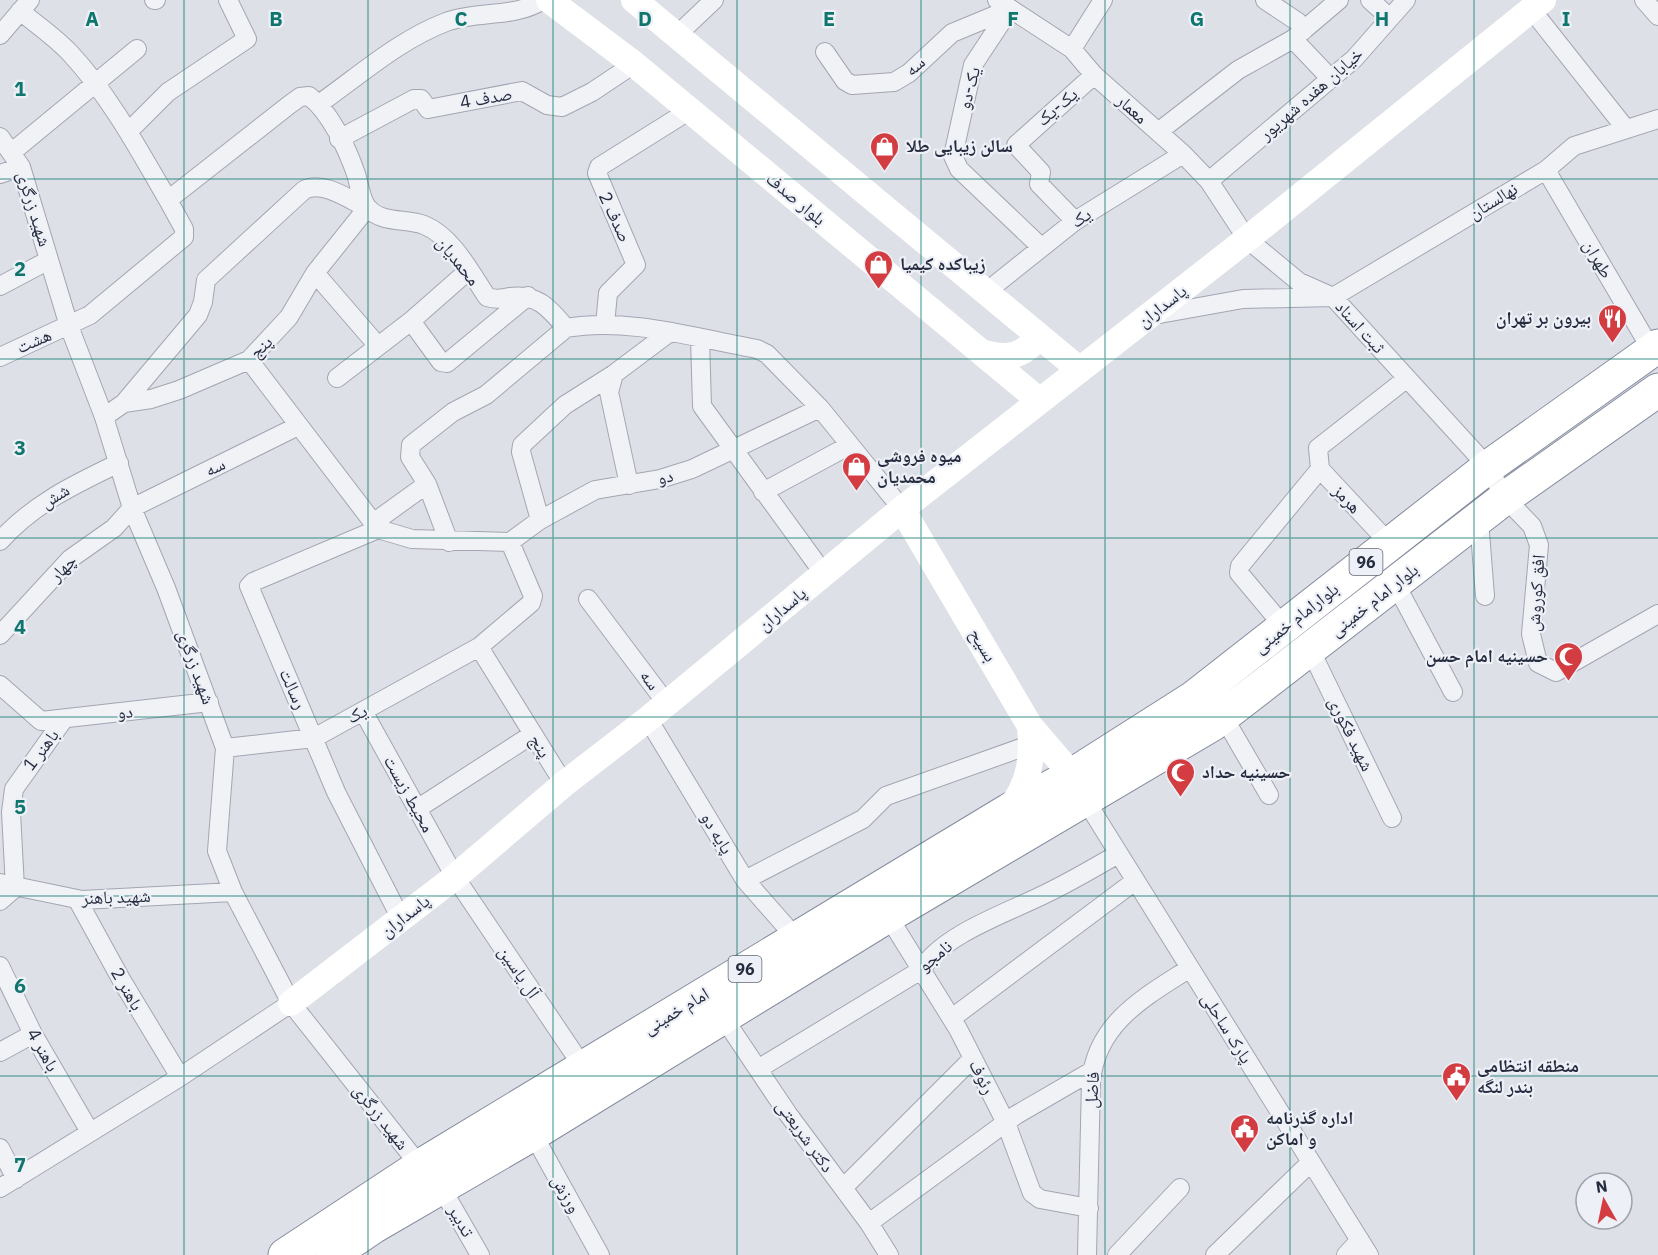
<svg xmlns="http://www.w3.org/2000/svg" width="1658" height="1255" font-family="'IBM Plex Sans','Noto Naskh Arabic',sans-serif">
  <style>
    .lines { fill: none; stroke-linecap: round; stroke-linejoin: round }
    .street-casing { stroke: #a3a6b2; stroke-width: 20 }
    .highway-casing { stroke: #858c9f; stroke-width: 35 }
    .street { stroke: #f0f2f6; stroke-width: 18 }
    .secondary { stroke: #fff; stroke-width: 26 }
    .highway { stroke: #fff; stroke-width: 33 }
    .grid { fill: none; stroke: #0f766e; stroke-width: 1.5; stroke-opacity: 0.55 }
    .labels { text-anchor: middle; stroke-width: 4.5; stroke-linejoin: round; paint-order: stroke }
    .shield { fill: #edf0f6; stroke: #626776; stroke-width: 1.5 }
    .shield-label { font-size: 16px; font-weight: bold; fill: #262c3f }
    .street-label { font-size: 18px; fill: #262c3f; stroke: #edf0f6 }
    .poi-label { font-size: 18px; font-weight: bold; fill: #262c3f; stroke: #edf0f6; text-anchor: start }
    .grid-label { font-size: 20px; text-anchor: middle; font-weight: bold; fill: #0f766e; stroke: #edf0f6; stroke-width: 4.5; stroke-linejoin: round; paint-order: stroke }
  </style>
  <rect width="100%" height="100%" fill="#dee0e8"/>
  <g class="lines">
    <defs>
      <path id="street" d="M154 0H156
        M997 0 1072 49 1094 75 1183 154 1209 181 1247 239 1299 282 1333 297 1546 170 1574 146 1658 119
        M1265 0 1298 22 1303 31
        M1370 0 1390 18
        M1644 0 1658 16
        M1010 9 973 65 953 156 959 169 1041 247
        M1531 9 1626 129
        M20 11C36 24 55 37 70 53 110 96 139 150 168 200L289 105 300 97 309 96C330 112 347 148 356 174 359 183 361 201 368 208 382 224 406 218 424 225 452 236 471 273 487 297 495 300 502 299 510 297 537 293 550 309 566 328 628 317 695 338 757 349L767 354 820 408 902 509
        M0 35 30 0
        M676 36 714 0
        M1293 39 1331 79
        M1072 49 1103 0
        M825 52 845 81 852 85 894 82 909 73 952 33 1010 9
        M319 104C360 75 399 40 446 22 478 10 513 19 543 0
        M128 132 168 92 247 39 228 0
        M1158 132 1238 70 1293 39 1339 0
        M0 137 21 167 69 326 104 417 132 508 166 588 225 748 217 851 233 892 291 1003 420 1166
        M339 139 414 99H421L428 109 522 91 547 105 562 107 592 92 634 64
        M12 152 137 49
        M1546 170 1651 349
        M0 174 21 167
        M1209 181 1354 59 1406 0
        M1075 221 1039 184 1041 172 1016 145 1094 75
        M315 273 378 346
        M0 286 49 260
        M986 292 1075 221 1183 154
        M1154 315 1243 299 1333 297 1488 467 1505 498 1532 526 1539 545 1531 634 1538 663 1556 672 1658 614
        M411 321 441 362 447 363 528 296
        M605 325 608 293 636 265 597 173 599 167 690 110
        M700 339 702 406 824 574
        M0 357 90 315 184 237V229L168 200
        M337 378 411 321 469 270
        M104 417 124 403 151 399 179 390 249 360 289 317 315 273 367 208C350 200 323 180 304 190L206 280 203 302 198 315 124 403
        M427 484 449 542
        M629 485 609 392 614 374 670 332
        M763 492 850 445
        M540 520 521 452 522 445 565 405 614 374
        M1479 520 1485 596
        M373 523 427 484 410 457 411 445 453 412 486 395 566 328
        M378 529 253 582 249 586 336 792 401 919
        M0 541C33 504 75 484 119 463
        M510 542 540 520 595 490 660 479 692 469 820 408
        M1390 544 1320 469 1318 448 1406 379
        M1395 583 1453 692
        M588 599 667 704
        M1285 628 1239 573 1240 566 1320 469
        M0 635 70 559 114 528 132 508 298 426
        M479 647 564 784
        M1310 649 1392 818
        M0 685 41 721 209 702
        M363 711 455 877 583 1067
        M1223 716 1269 795
        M648 719 745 880 796 938
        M225 748 314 738 479 647 531 603 533 596 510 542 412 539 378 529 249 360
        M1081 793 1369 1255
        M417 809 533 734
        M745 880 863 819 886 796 1032 744
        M0 883 82 900 233 892
        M77 899 122 981 180 1077
        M0 901 15 888 11 812 14 789 64 719
        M888 916 958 1029 1006 1123 1032 1193 1040 1199 1089 1208
        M0 966 33 1034 90 1132
        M723 1017 788 1114 869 1223 889 1255
        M952 1018 1135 881
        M0 1052 33 1034
        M758 1069 921 970C943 934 1007 913 1045 894 1070 882 1094 868 1118 854
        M533 1134 600 1255
        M0 1148 16 1179
        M441 1187 480 1255
        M0 1188 180 1077 291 1003
        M843 1188 973 1058
        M869 1223 1016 1115 1092 1071
        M1087 1255 1091 1081C1097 1022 1145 997 1190 968
        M1117 1255 1180 1188
        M1215 1255 1311 1162
        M1346 1255 1360 1240"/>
      <path id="highway" d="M285 1255 420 1166 1009 810 1072 775 1193 698 1488 467 1658 346
        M332 1255 373 1227 533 1134 888 916 1213 724 1505 498 1658 390"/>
    </defs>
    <use href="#street" class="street-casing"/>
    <use href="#highway" class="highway-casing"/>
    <use href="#street" class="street"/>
    <path class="secondary" d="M549 0 634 64 1040 401
      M634 0 1080 370
      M981 352C1006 360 1023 357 1039 336
      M902 509 1030 726 1072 775
      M1009 809C1030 784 1033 758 1030 726
      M291 1003 455 877 564 784 648 719 902 509 1247 239 1543 0"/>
    <use href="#highway" class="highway"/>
  </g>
  <path class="grid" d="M184 0V1255M368 0V1255M553 0V1255M737 0V1255M921 0V1255M1105 0V1255M1290 0V1255M1474 0V1255M0 179H1658M0 359H1658M0 538H1658M0 717H1658M0 896H1658M0 1076H1658"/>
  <defs>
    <symbol id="shop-pin" viewBox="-11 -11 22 30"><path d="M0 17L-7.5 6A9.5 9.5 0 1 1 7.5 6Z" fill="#d33d42" stroke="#edf0f6"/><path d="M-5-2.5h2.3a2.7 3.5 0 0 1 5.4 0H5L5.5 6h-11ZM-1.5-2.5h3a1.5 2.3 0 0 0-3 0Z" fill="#fff"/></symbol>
    <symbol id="restaurant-pin" viewBox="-11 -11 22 30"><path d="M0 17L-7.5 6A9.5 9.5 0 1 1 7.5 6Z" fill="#d33d42" stroke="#edf0f6"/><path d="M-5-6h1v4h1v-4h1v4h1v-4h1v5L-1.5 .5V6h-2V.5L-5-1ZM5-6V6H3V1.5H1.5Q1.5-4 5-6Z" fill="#fff"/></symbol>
    <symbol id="mosque-pin" viewBox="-11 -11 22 30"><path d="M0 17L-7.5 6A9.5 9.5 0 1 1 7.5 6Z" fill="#d33d42" stroke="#edf0f6"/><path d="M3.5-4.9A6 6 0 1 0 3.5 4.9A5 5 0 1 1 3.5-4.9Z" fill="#fff"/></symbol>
    <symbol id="civic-pin" viewBox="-11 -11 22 30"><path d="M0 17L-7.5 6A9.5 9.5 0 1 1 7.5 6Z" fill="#d33d42" stroke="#edf0f6"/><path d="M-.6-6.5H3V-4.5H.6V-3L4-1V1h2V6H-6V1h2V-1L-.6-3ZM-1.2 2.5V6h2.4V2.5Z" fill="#fff"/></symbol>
  </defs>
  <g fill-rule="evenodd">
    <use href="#shop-pin" x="868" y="130" width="33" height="45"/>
    <use href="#shop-pin" x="862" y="248" width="33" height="45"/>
    <use href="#restaurant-pin" x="1596" y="302" width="33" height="45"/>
    <use href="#shop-pin" x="840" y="450" width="33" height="45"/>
    <use href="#mosque-pin" x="1552" y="640" width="33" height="45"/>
    <use href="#mosque-pin" x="1164" y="756" width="33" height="45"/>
    <use href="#civic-pin" x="1440" y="1060" width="33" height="45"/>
    <use href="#civic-pin" x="1228" y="1112" width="33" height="45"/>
  </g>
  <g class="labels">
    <g class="shield">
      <rect x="1349.5" y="549" width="33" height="26" rx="4.5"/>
      <rect x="728.5" y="956" width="33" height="26" rx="4.5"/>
    </g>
    <g class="shield-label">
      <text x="1366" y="568">96</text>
      <text x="745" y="975">96</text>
    </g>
    <g class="street-label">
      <text transform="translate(915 66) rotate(-41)" y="6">سه</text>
      <text transform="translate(969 88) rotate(-75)" y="6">یک-دو</text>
      <text transform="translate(1311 94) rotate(-41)" y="6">خیابان هفده شهریور</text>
      <text transform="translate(486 98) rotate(-10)" y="6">صدف 4</text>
      <text transform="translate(1057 107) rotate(-41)" y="6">یک-یک</text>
      <text transform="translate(1132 109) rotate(42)" y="6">معمار</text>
      <text transform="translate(796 199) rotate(40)" y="6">بلوار صدف</text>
      <text transform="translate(1493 201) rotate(-31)" y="6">نهالستان</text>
      <text transform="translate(34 209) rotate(73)" y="6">شهید زرگری</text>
      <text transform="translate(615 217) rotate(65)" y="6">صدف 2</text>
      <text transform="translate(1081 218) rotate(-34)" y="6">یک</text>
      <text transform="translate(1598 259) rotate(60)" y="6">طهران</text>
      <text transform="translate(458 261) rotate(51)" y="6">محمدیان</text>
      <text transform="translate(1162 306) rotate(-38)" y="6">پاسداران</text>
      <text transform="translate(1360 327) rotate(48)" y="6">ثبت اسناد</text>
      <text transform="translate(34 341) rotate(-24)" y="6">هشت</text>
      <text transform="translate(261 347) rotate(-44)" y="6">پنج</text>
      <text transform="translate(215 467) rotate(-26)" y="6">سه</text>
      <text transform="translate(665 477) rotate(-14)" y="6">دو</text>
      <text transform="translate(55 496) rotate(-31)" y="6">شش</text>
      <text transform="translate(1347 499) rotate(47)" y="6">هرمز</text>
      <text transform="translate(63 568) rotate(-45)" y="6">چهار</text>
      <text transform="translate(1536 593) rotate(-86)" y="6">افق کوروش</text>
      <text transform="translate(1374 600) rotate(-38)" y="6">بلوار امام خمینی</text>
      <text transform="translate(782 609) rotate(-40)" y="6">پاسداران</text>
      <text transform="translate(1296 618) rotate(-38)" y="6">بلوارامام خمینی</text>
      <text transform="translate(983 645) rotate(59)" y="6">بسیح</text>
      <text transform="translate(196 667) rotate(70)" y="6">شهید زرگری</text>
      <text transform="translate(650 680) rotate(54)" y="6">سه</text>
      <text transform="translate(293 689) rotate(66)" y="6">رسالت</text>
      <text transform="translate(125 712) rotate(-6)" y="6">دو</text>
      <text transform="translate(357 714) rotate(-28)" y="6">یک</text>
      <text transform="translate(1351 734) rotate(64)" y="6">شهید فکوری</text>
      <text transform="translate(540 746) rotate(58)" y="6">پنج</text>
      <text transform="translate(41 750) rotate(-53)" y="6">باهنر 1</text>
      <text transform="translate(409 794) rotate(61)" y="6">محیط زیست</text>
      <text transform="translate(717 833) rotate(59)" y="6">پایه دو</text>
      <text transform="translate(116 897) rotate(-2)" y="6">شهید باهنر</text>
      <text transform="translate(405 916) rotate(-38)" y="6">پاسداران</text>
      <text transform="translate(935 956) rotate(-40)" y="6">نامجو</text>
      <text transform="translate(519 972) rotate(56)" y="6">آل یاسین</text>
      <text transform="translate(127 989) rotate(60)" y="6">باهنر 2</text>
      <text transform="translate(676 1011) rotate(-31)" y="6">امام خمینی</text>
      <text transform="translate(1227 1028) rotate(58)" y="6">پارک ساحلی</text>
      <text transform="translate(43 1050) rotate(61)" y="6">باهنر 4</text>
      <text transform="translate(982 1077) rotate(63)" y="6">رئوف</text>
      <text transform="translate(1092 1090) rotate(-86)" y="6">فاضل</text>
      <text transform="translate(381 1117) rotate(52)" y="6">شهید زرگری</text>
      <text transform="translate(805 1136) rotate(54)" y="6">دکتر شریعتی</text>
      <text transform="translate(566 1194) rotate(61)" y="6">ورزش</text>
      <text transform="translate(461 1221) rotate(60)" y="6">تدبیر</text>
    </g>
    <g class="poi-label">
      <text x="906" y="152">سالن زیبایی طلا</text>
      <text x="900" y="270">زیباکده کیمیا</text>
      <text x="1591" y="324" text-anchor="end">بیرون بر تهران</text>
      <text x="877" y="462">میوه فروشی<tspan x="877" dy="21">محمدیان</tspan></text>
      <text x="1548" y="662" text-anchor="end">حسینیه امام حسن</text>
      <text x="1202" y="778">حسینیه حداد</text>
      <text x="1477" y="1072">منطقه انتظامی<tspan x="1477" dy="21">بندر لنگه</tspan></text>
      <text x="1266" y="1124">اداره گذرنامه<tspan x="1266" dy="21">و اماکن</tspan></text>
    </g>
  </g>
  <g class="grid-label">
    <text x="92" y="26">A</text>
    <text x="276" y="26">B</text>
    <text x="461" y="26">C</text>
    <text x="645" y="26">D</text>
    <text x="829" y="26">E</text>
    <text x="1013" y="26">F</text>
    <text x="1197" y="26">G</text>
    <text x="1382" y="26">H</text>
    <text x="1566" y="26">I</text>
    <text x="20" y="96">1</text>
    <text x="20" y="276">2</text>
    <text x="20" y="455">3</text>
    <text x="20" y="634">4</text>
    <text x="20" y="814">5</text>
    <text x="20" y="993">6</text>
    <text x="20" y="1172">7</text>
  </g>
  <g transform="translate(1604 1201) rotate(351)"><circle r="28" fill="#edf0f6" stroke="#9da2ad" stroke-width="1.5"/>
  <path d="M0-4.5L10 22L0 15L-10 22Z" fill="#d33d42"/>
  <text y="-9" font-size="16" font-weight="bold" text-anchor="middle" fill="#262c3f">N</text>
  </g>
</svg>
